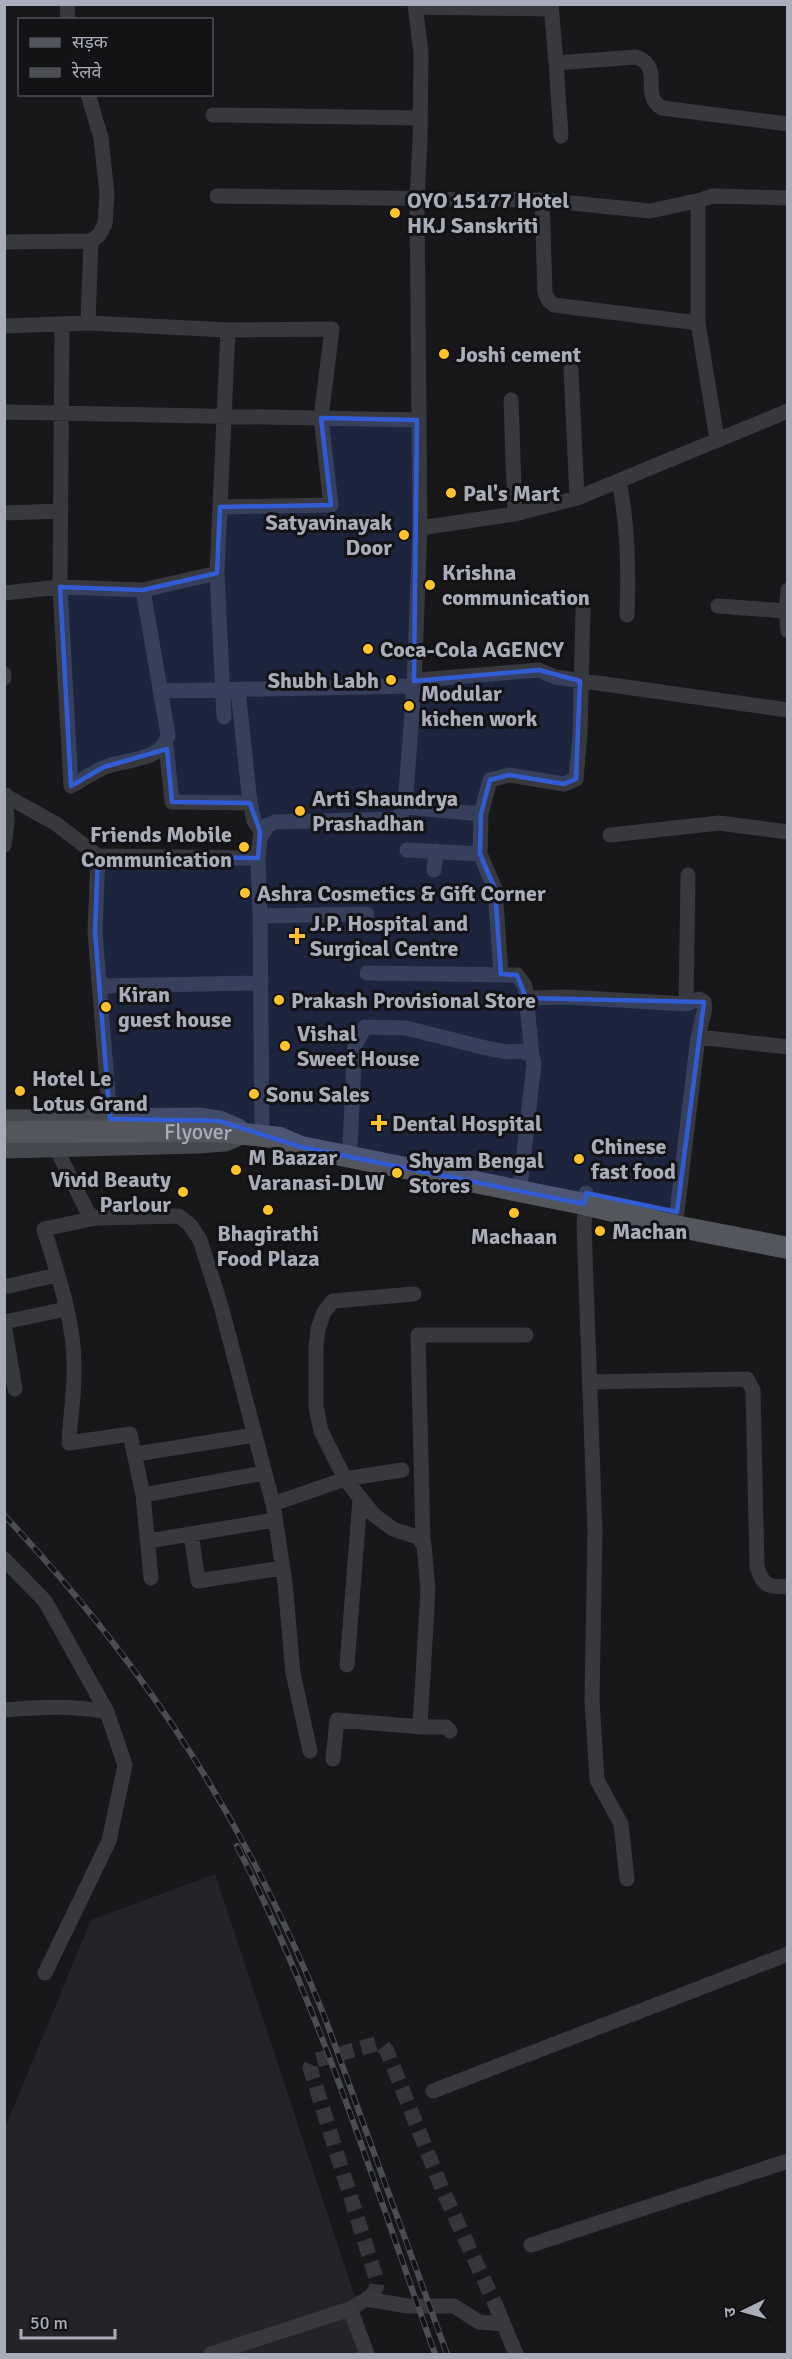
<svg xmlns="http://www.w3.org/2000/svg" width="792" height="2359" font-family="Signika,'Noto Sans Devanagari',sans-serif">
  <style>
    .built { fill: #242327 }
    .lines { fill: none; stroke-linecap: round; stroke-linejoin: round }
    .street-tunnel { stroke: #35353a; stroke-width: 15; stroke-dasharray: 15 8; stroke-linecap: butt }
    .street { stroke: #38393f; stroke-width: 15 }
    .secondary { stroke: #46484f; stroke-width: 21 }
    .primary { stroke: #54565e; stroke-width: 22 }
    .rail-casing { stroke: #4b4d54; stroke-width: 6 }
    .rail { stroke: #131215; stroke-width: 4; stroke-dasharray: 11; stroke-linecap: butt }
    .marked { fill: #325cd4; fill-opacity: 0.2; stroke: #325cd4; stroke-width: 4.5; stroke-linejoin: round }
    .poi-dot { fill: #fec32b; stroke: #131215; stroke-width: 2 }
    .labels { text-anchor: middle; stroke-width: 6; stroke-linejoin: round; paint-order: stroke }
    .poi-label { font-size: 22px; font-weight: bold; fill: #a9adba; stroke: #131215; text-anchor: start }
    .street-label { font-size: 22px; fill: #a9adba; stroke: #131215 }
  </style>
  <rect width="100%" height="100%" fill="#18171a"/>
  <path class="built" d="M215 1874 374 2354H6L4 2252 7 2251 4 2242V2130L91 1920Z"/>
  <g class="lines">
    <path class="street-tunnel" d="M350 2309C362 2301 378 2296 377 2281L310 2068 313 2061 376 2044 383 2046 387 2051 443 2191 496 2306"/>
    <path class="street" d="M67 4 68 20
      M551 4 556 63 636 57C665 67 639 95 662 108L788 124
      M415 7 551 9
      M556 63 561 136
      M88 94 101 138 107 194 105 224 99 235 91 241
      M213 115 420 118
      M217 196 542 200 545 293 549 301 554 305 698 323 717 439
      M542 200 650 211 701 200
      M4 242 91 241 88 323
      M698 323V205L701 200 712 196 788 198
      M62 324 60 587 71 786C82 780 93 772 105 767 126 759 163 761 168 735L143 590
      M4 326 88 323 228 330 217 573 143 590 60 587 4 593
      M571 369 577 498
      M511 400 515 514
      M4 412 417 420
      M619 481C628 526 629 570 627 615
      M220 507 331 505 321 418 332 329 228 330
      M4 513 61 511
      M420 528 515 514 577 498 788 411
      M217 573 224 717
      M788 590 786 611 788 631
      M718 606 786 611
      M4 674V678
      M238 690 250 803 254 821 262 833
      M160 691 414 686 419 680 539 670 555 677 788 710
      M166 745 172 802 250 803
      M4 795 55 823 98 856 258 858
      M405 807 481 814 490 780 509 775 564 784 576 779 580 735 583 609
      M481 814 480 854 495 889 501 974
      M610 835 719 823 788 832
      M4 845 7 823 6 795
      M407 850 480 854
      M98 856 95 932 110 1119
      M434 870 436 851
      M260 916 367 914
      M367 973 517 975 525 986 532 1055
      M100 986 261 983
      M526 998 567 997 686 1004
      M698 1037 788 1047
      M262 1134 260 916 258 858 260 838 268 825 275 822 394 819 401 815 405 807 414 686 420 528 417 198 420 142 421 53 415 4
      M350 1144 355 1045 365 1027 406 1028 486 1048 507 1052 521 1051 532 1055 534 1064 521 1179
      M55 1146 87 1211 92 1216 99 1218 179 1216 190 1225 200 1240 221 1306 273 1504 285 1583 293 1673 310 1751
      M586 1193 584 1226 595 1532 592 1700 597 1780 621 1824 627 1879
      M677 1212 698 1037 705 1008 704 1002 699 999 686 1004 688 875
      M96 1218 44 1229C57 1273 74 1319 74 1365 75 1391 70 1417 69 1443L130 1434 143 1495 151 1578
      M4 1287 57 1275
      M414 1294 333 1301 324 1312 318 1329 316 1347V1407L321 1431 345 1479 374 1515 393 1529 417 1537 424 1545 428 1590 420 1726
      M4 1322 66 1309
      M4 1324 15 1389
      M590 1382 747 1379 753 1390 757 1567C764 1587 766 1586 788 1587
      M136 1454 255 1435
      M143 1495 264 1473
      M273 1504 345 1479 402 1470
      M191 1534 198 1581 282 1568
      M148 1541 275 1520
      M423 1542 418 1335H526
      M4 1559 45 1601 107 1712 125 1765 109 1841 45 1973
      M347 1665 360 1499
      M4 1710C40 1707 72 1705 107 1712
      M333 1759 337 1720 422 1727H446L450 1731
      M433 2091 788 1954
      M531 2245 788 2161
      M366 2299 407 2306H454L479 2322 503 2324
      M496 2306 516 2354
      M211 2354 350 2309 367 2354"/>
    <path class="secondary" d="M4 1120 200 1118 219 1121 238 1129
      M4 1148 198 1143 225 1141 235 1137"/>
    <path class="primary" id="s1" d="M4 1132 219 1131 280 1138 301 1147 584 1204 675 1226 788 1248"/>
    <defs>
      <path id="rail" d="M4 1515C148 1668 247 1823 325 2018L447 2354
        M237 1846C320 2008 374 2184 435 2354"/>
    </defs>
    <use href="#rail" class="rail-casing"/>
    <use href="#rail" class="rail"/>
  </g>
  <path class="marked" d="M321 418 417 420 414 681 539 670 580 681 576 779 564 784 509 775 490 780 481 814 480 854 495 889 501 974 517 975 526 998 704 1002 677 1212 586 1193 584 1204 301 1147 219 1121 110 1119 95 932 98 856 258 858 260 832 250 803 172 802 167 749 104 767 71 786 60 587 143 590 217 573 220 507 331 505Z"/>
  <g class="poi-dot">
    <circle cx="395" cy="213" r="6"/>
    <circle cx="444" cy="354" r="6"/>
    <circle cx="451" cy="493" r="6"/>
    <circle cx="404" cy="535" r="6"/>
    <circle cx="430" cy="585" r="6"/>
    <circle cx="368" cy="649" r="6"/>
    <circle cx="391" cy="680" r="6"/>
    <circle cx="409" cy="706" r="6"/>
    <circle cx="300" cy="811" r="6"/>
    <circle cx="244" cy="847" r="6"/>
    <circle cx="245" cy="893" r="6"/>
    <path d="M294 927h6v6h6v6h-6v6h-6v-6h-6v-6h6z"/>
    <circle cx="279" cy="1000" r="6"/>
    <circle cx="106" cy="1007" r="6"/>
    <circle cx="285" cy="1046" r="6"/>
    <circle cx="20" cy="1091" r="6"/>
    <circle cx="254" cy="1094" r="6"/>
    <path d="M376 1114h6v6h6v6h-6v6h-6v-6h-6v-6h6z"/>
    <circle cx="579" cy="1159" r="6"/>
    <circle cx="236" cy="1170" r="6"/>
    <circle cx="397" cy="1173" r="6"/>
    <circle cx="183" cy="1192" r="6"/>
    <circle cx="268" cy="1210" r="6"/>
    <circle cx="514" cy="1213" r="6"/>
    <circle cx="600" cy="1231" r="6"/>
  </g>
  <g class="labels">
    <g class="poi-label">
      <text x="407" y="208">OYO 15177 Hotel<tspan x="407" dy="25">HKJ Sanskriti</tspan></text>
      <text x="456" y="362">Joshi cement</text>
      <text x="463" y="501">Pal's Mart</text>
      <text x="392" y="530" text-anchor="end">Satyavinayak<tspan x="392" dy="25">Door</tspan></text>
      <text x="442" y="580">Krishna<tspan x="442" dy="25">communication</tspan></text>
      <text x="380" y="657">Coca-Cola AGENCY</text>
      <text x="379" y="688" text-anchor="end">Shubh Labh</text>
      <text x="421" y="701">Modular<tspan x="421" dy="25">kichen work</tspan></text>
      <text x="312" y="806">Arti Shaundrya<tspan x="312" dy="25">Prashadhan</tspan></text>
      <text x="232" y="842" text-anchor="end">Friends Mobile<tspan x="232" dy="25">Communication</tspan></text>
      <text x="257" y="901">Ashra Cosmetics &amp; Gift Corner</text>
      <text x="310" y="931">J.P. Hospital and<tspan x="310" dy="25">Surgical Centre</tspan></text>
      <text x="118" y="1002">Kiran<tspan x="118" dy="25">guest house</tspan></text>
      <text x="291" y="1008">Prakash Provisional Store</text>
      <text x="297" y="1041">Vishal<tspan x="297" dy="25">Sweet House</tspan></text>
      <text x="32" y="1086">Hotel Le<tspan x="32" dy="25">Lotus Grand</tspan></text>
      <text x="266" y="1102">Sonu Sales</text>
      <text x="392" y="1131">Dental Hospital</text>
      <text x="591" y="1154">Chinese<tspan x="591" dy="25">fast food</tspan></text>
      <text x="248" y="1165">M Baazar<tspan x="248" dy="25">Varanasi-DLW</tspan></text>
      <text x="409" y="1168">Shyam Bengal<tspan x="409" dy="25">Stores</tspan></text>
      <text x="171" y="1187" text-anchor="end">Vivid Beauty<tspan x="171" dy="25">Parlour</tspan></text>
      <text x="612" y="1239">Machan</text>
      <text x="268" y="1241" text-anchor="middle">Bhagirathi<tspan x="268" dy="25">Food Plaza</tspan></text>
      <text x="514" y="1244" text-anchor="middle">Machaan</text>
    </g>
    <g class="street-label">
      <text dy="8" stroke="none"><textPath href="#s1" startOffset="194">Flyover</textPath></text>
    </g>
  </g>
  <rect width="792" height="2359" fill="none" stroke="#a9adba" stroke-width="12"/>
  <rect x="18" y="18" width="195" height="78" fill="#131215" stroke="#4f5057" stroke-width="1.5"/>
  <rect x="30" y="38" width="30" height="9" fill="#54565e" stroke="#4f5057" stroke-width="1.5"/>
  <text x="72" y="48" font-size="18" fill="#a9adba">सड़क</text>
  <rect x="30" y="68" width="30" height="9" fill="#4b4d54" stroke="#4f5057" stroke-width="1.5"/>
  <text x="72" y="78" font-size="18" fill="#a9adba">रेलवे</text>
  <g transform="translate(744 2311) rotate(265)" stroke="#131215" stroke-width="4.5" paint-order="stroke">
  <path d="M0-4.5L10 22L0 15L-10 22Z" fill="#a9adba"/>
  <text y="-9" font-size="16" font-weight="bold" text-anchor="middle" fill="#a9adba">उ</text>
  </g>
  <path d="M21 2329v9h94v-9" fill="none" stroke="#a9adba" stroke-width="3"/>
  <text x="30" y="2329" font-size="18" fill="#a9adba" stroke="#131215" stroke-width="4.5" paint-order="stroke">50 m</text>
</svg>
